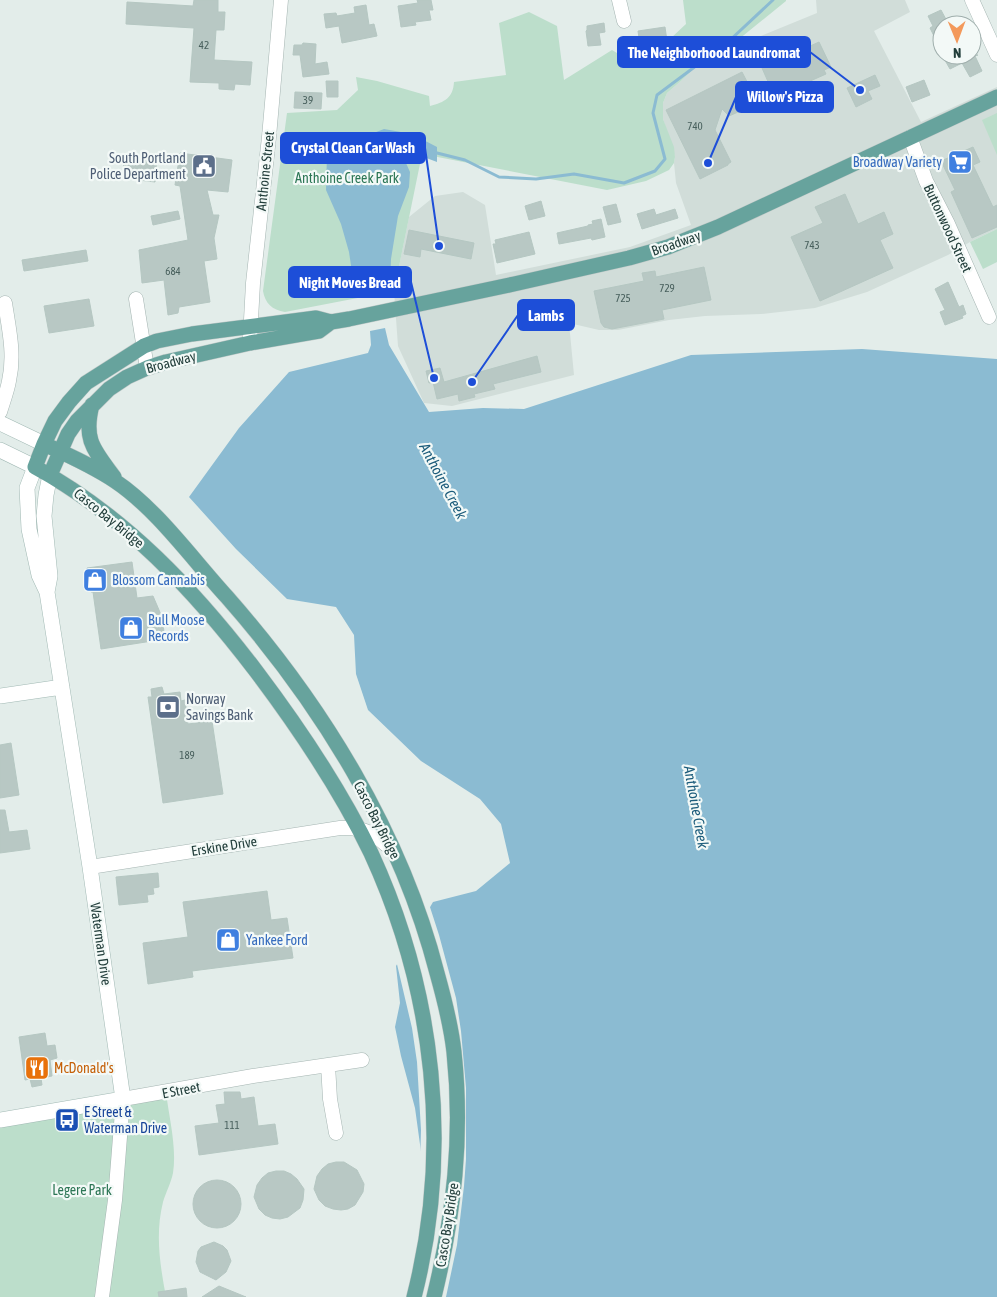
<svg xmlns="http://www.w3.org/2000/svg" width="997" height="1297" font-family="'Asap Condensed',sans-serif">
  <style>
    .built { fill: #d1ddd9 }
    .green { fill: #bcdecb }
    .water { fill: #8bbbd2 }
    .pier { fill: #e3edea }
    .lines { fill: none; stroke-linecap: round; stroke-linejoin: round }
    .stream { stroke: #8bbbd2; stroke-width: 3 }
    .building { fill: #b8c8c4; stroke: #b5c7c2 }
    .street-casing { stroke: #a5b5b2; stroke-width: 15 }
    .secondary-casing { stroke: #a1b9b4; stroke-width: 16 }
    .primary-casing { stroke: #c1c9c8; stroke-width: 16 }
    .street { stroke: #fff; stroke-width: 14 }
    .secondary { stroke: #fff; stroke-width: 15 }
    .primary { stroke: #67a39d; stroke-width: 15 }
    .labels { text-anchor: middle; stroke-width: 4.5; stroke-linejoin: round; paint-order: stroke }
    .number-label { font-size: 11px; fill: #48605d }
    .service-label { font-size: 14px; fill: #4e5e75; stroke: #f3f9f7; text-anchor: end }
    .shop-label { font-size: 14px; fill: #366cbe; stroke: #f3f9f7; text-anchor: start }
    .street-label { font-size: 14px; fill: #223e3b; stroke: #f3f9f7 }
    .park-label { font-size: 14px; fill: #2c7655; stroke: #f3f9f7 }
    .food-label { font-size: 14px; fill: #c56008; stroke: #f3f9f7; text-anchor: start }
    .transit-label { font-size: 14px; fill: #164399; stroke: #f3f9f7; text-anchor: start }
    .water-label { font-size: 15px; font-style: italic; fill: #1c5c7b; stroke: #f3f9f7 }
    .leader { fill: none; stroke: #1d4ed8; stroke-width: 2 }
    .callout-dot { fill: #1d4ed8; stroke: #f3f9f7; stroke-width: 2 }
    .callout { fill: #1d4ed8; stroke: #1d4ed8; stroke-width: 2 }
    .callout-label { font-size: 15px; text-anchor: middle; font-weight: bold; fill: #fff }
  </style>
  <rect width="100%" height="100%" fill="#e3edea"/>
  <path class="built" d="M816 0H905L910 12 874 31 921 122 997 87V229L970 242 948 255 867 292 815 308 761 314 705 316 669 320 618 330H599L569 323 574 375 452 406 424 403 398 346 394 291 409 217 435 196 463 192 485 205 496 275 630 247 691 225 676 183 674 163 675 157 663 119V103L667 93 681 81 691 70 705 59 817 13Z"/>
  <path class="green" d="M683 0H786V1L728 48 700 62 681 81 667 93 663 103V119L674 147 675 157 674 163 669 170 646 181 607 190 422 154 394 291 285 312C272 310 265 303 263 291L287 113 337 110 358 90 356 77 377 81 429 96 430 106C445 102 453 98 454 82L506 75 499 23 529 12 557 26 564 80 612 50 640 67 686 24Z
    M997 113V155L982 120Z
    M997 229V262L983 269 970 242Z
    M166 1092C169 1118 177 1147 173 1173 171 1183 166 1192 163 1202 155 1234 160 1265 166 1297H0V1120Z"/>
  <path class="water" d="M384 129 412 134 437 147V162L408 151 401 152 410 172 409 187 398 216 391 259 390 285 377 289 374 294 367 296 361 292H355L349 252 341 224 326 190 327 154 348 143Z
    M385 328 389 345 429 412 483 408 524 409 691 355 862 349 997 359V1297H441L415 1108 401 1056 395 1027 400 1003 396 966 433 902 476 891 510 863 501 824 480 799 421 761 368 710 356 674 354 635 336 607 287 599 236 549 189 497 239 428 289 372 368 353 371 345 370 331Z"/>
  <path class="pier" d="M429 904 439 935 456 998 461 1031 466 1088V1159L464 1186 457 1245 446 1297H438L420 1164 421 1130 417 1062 412 1028 396 960Z"/>
  <g class="lines">
    <path class="stream" d="M433 152 465 160 499 177 536 179 574 174 624 183 655 171 665 159 653 113 657 95 728 42 773 0"/>
  </g>
  <path class="building" d="M194 0H218V12H225L224 30H216L214 60 252 62 250 85 235 84 234 90 219 89V83L190 82 194 28 126 24 127 2 193 6Z
    M417 0H431L433 10H429L431 20 415 22 416 25 401 27 398 6 418 3Z
    M366 5 369 25 374 24 377 36 342 43 339 26 326 28 324 14 336 13 337 16 355 13 354 7Z
    M941 10 949 25H942V52L930 28 933 26 928 16Z
    M604 23 605 32 599 33 601 45 588 46 586 31 587 30V26Z
    M665 27 667 41 640 45 638 31Z
    M819 42 831 67 824 70 826 74 781 94 779 91 773 93 762 68Z
    M303 43 316 44 315 64 327 62 329 74 303 77 300 55H293L294 45H302Z
    M942 55H978L975 56 982 71 970 77 962 63 950 69Z
    M742 72 757 101 754 102V105L729 116 722 109 715 130 731 162 728 164V165L700 179 666 110Z
    M875 75 880 86 868 91 872 99 856 107 847 88Z
    M924 80 930 95 912 102 906 87Z
    M326 81H338V97H327Z
    M295 92 322 93 321 109 294 108Z
    M973 147 980 162 973 165 993 207 997 205V227L972 238 951 192 955 190 941 161Z
    M180 153 232 160 228 192 207 190 213 215H219L214 238 217 259 204 261 210 302 179 307 178 313 168 315 164 280 142 283 139 250 188 240 180 186 175 185Z
    M124 156 157 161 155 182 123 178Z
    M845 194 858 224 884 212 893 234 880 240 893 268 820 301 791 237 823 223 815 207Z
    M541 201 545 216 529 220 525 206Z
    M616 204 621 222 608 225 603 207Z
    M654 209 656 215 675 209 678 218 642 229 637 214Z
    M178 211 180 219 153 225 151 216Z
    M601 219 605 237 592 240 591 238 559 244 557 233 588 226V225L593 224 592 221Z
    M409 230 474 243 471 259 421 249 420 257 404 254Z
    M529 232 535 254 497 263 493 244H496L495 240Z
    M86 250 88 261 24 271 22 260Z
    M704 267 711 300 662 310 664 319 612 329 604 327 601 323 594 291 644 281 642 273 655 271 656 277Z
    M948 282 959 307 963 305 966 314 962 316 963 318 945 325 940 312 945 310 935 289Z
    M89 299 94 326 49 333 44 306Z
    M537 356 541 372 493 384 495 389 474 394 475 397 459 401 458 394 437 399 433 382 429 383 426 371 440 368 444 382Z
    M132 562 137 598 153 596 162 617 165 639 101 649 93 592H91L87 568Z
    M162 687 164 694 180 692 181 701 185 700 188 724 212 721 223 794 163 803 148 697H152L151 689Z
    M11 743 19 795 0 798V745Z
    M0 810H5L9 832 27 830 30 849 0 853Z
    M158 873 159 887 153 888 154 894 147 895 148 902 119 905 116 877Z
    M267 891 271 920 287 918 293 958 192 971 193 977 148 984 143 943 188 937 183 902Z
    M45 1033 47 1046 55 1045 57 1058 50 1060 52 1076 41 1078 42 1085 32 1087 30 1079 25 1080 19 1037Z
    M224 1092H240L241 1099 254 1097 258 1126 275 1124 278 1144 199 1155 195 1126 219 1123 216 1105 225 1104Z
    M336 1162H344L357 1170 364 1184 363 1192 355 1205 348 1209 341 1210 333 1209 325 1206 319 1200 314 1189 317 1176 322 1169 328 1164Z
    M276 1171H284L291 1174 297 1179 304 1189 303 1200 300 1208 288 1217 280 1219 272 1218 265 1215 259 1209 254 1197 257 1185 262 1178 268 1173Z
    M193 1204a24 24 0 1 1 48 0a24 24 0 1 1-48 0Z
    M214 1242 223 1246 227 1250 231 1261 226 1272 216 1280 200 1272 196 1262 198 1251 201 1247Z
    M219 1286 246 1297H202Z
    M186 1288 187 1297H159L158 1292Z"/>
  <g class="lines">
    <defs>
      <path id="street" d="M619 0 624 21
        M972 0 997 55
        M910 137 926 181 948 224 989 317
        M136 299 147 368
        M250 338 253 283 269 137 281 0
        M0 412C3 402 7 392 9 381 15 355 9 329 5 303
        M90 867 340 828C366 827 373 833 392 850
        M328 1065 330 1099 336 1133
        M102 1297 115 1200 123 1099 253 1076 362 1060"/>
      <path id="secondary" d="M0 423 44 444
        M0 450 35 467 27 488 29 529 39 575 47 592 90 867 123 1099 0 1120
        M47 592 50 576 44 516 46 495 50 475
        M0 696 62 687"/>
      <path id="primary" d="M92 405C83 440 94 450 114 477
        M44 444C68 455 93 466 115 481 157 509 193 560 227 597 322 705 401 833 437 973 444 998 451 1025 454 1052 463 1136 454 1215 434 1297
        M50 475 68 434 77 421 109 389 127 377 147 368 166 362 250 343 319 331 331 322
        M414 1297C452 1149 435 992 371 853 340 789 299 728 256 671 195 591 125 516 35 467L44 444 55 421 69 402 86 383 144 346 157 341 192 334 316 318 331 322 349 319 514 284 629 258 668 247 718 227 997 97"/>
    </defs>
    <use href="#street" class="street-casing"/>
    <use href="#secondary" class="secondary-casing"/>
    <use href="#primary" class="primary-casing"/>
    <use href="#street" class="street"/>
    <use href="#secondary" class="secondary"/>
    <use href="#primary" class="primary"/>
  </g>
  <defs>
    <symbol id="supermarket-square" viewBox="-11 -11 22 22"><rect x="-9" y="-9" width="18" height="18" rx="4" fill="#3f7fe0" stroke="#f3f9f7"/><path d="M-6-5.5h2.5l.6 2H6L4.5 2H-2.5L-4.4-4H-6ZM-1.5 3.2a1.3 1.3 0 1 0 .1 0ZM3 3.2a1.3 1.3 0 1 0 .1 0Z" fill="#fff"/></symbol>
    <symbol id="civic-square" viewBox="-11 -11 22 22"><rect x="-9" y="-9" width="18" height="18" rx="4" fill="#5c6f8a" stroke="#f3f9f7"/><path d="M-.6-6.5H3V-4.5H.6V-3L4-1V1h2V6H-6V1h2V-1L-.6-3ZM-1.2 2.5V6h2.4V2.5Z" fill="#fff"/></symbol>
    <symbol id="shop-square" viewBox="-11 -11 22 22"><rect x="-9" y="-9" width="18" height="18" rx="4" fill="#3f7fe0" stroke="#f3f9f7"/><path d="M-5-2.5h2.3a2.7 3.5 0 0 1 5.4 0H5L5.5 6h-11ZM-1.5-2.5h3a1.5 2.3 0 0 0-3 0Z" fill="#fff"/></symbol>
    <symbol id="bank-square" viewBox="-11 -11 22 22"><rect x="-9" y="-9" width="18" height="18" rx="4" fill="#5c6f8a" stroke="#f3f9f7"/><path d="M-6-4H6V4H-6ZM0-2.3a2.3 2.3 0 1 0 0 4.6a2.3 2.3 0 1 0 0-4.6Z" fill="#fff"/></symbol>
    <symbol id="restaurant-square" viewBox="-11 -11 22 22"><rect x="-9" y="-9" width="18" height="18" rx="4" fill="#e8710a" stroke="#f3f9f7"/><path d="M-5-6h1v4h1v-4h1v4h1v-4h1v5L-1.5 .5V6h-2V.5L-5-1ZM5-6V6H3V1.5H1.5Q1.5-4 5-6Z" fill="#fff"/></symbol>
    <symbol id="bus-square" viewBox="-11 -11 22 22"><rect x="-9" y="-9" width="18" height="18" rx="4" fill="#1a4fb4" stroke="#f3f9f7"/><path d="M-5-6H5V4H4V6H2V4H-2V6H-4V4H-5ZM-3.5-4V0h7V-4ZM-3.5 1.2v1.5H-2V1.2ZM2 1.2v1.5H3.5V1.2Z" fill="#fff"/></symbol>
  </defs>
  <g fill-rule="evenodd">
    <use href="#supermarket-square" x="946" y="148" width="28" height="28"/>
    <use href="#civic-square" x="190" y="152" width="28" height="28"/>
    <use href="#shop-square" x="81" y="566" width="28" height="28"/>
    <use href="#shop-square" x="117" y="614" width="28" height="28"/>
    <use href="#bank-square" x="154" y="693" width="28" height="28"/>
    <use href="#shop-square" x="214" y="926" width="28" height="28"/>
    <use href="#restaurant-square" x="23" y="1054" width="28" height="28"/>
    <use href="#bus-square" x="53" y="1106" width="28" height="28"/>
  </g>
  <g class="labels">
    <g class="number-label">
      <text x="204" y="49">42</text>
      <text x="308" y="104">39</text>
      <text x="695" y="130">740</text>
      <text x="812" y="249">743</text>
      <text x="173" y="275">684</text>
      <text x="667" y="292">729</text>
      <text x="623" y="302">725</text>
      <text x="187" y="759">189</text>
      <text x="232" y="1129">111</text>
    </g>
    <g class="service-label">
      <text x="186" y="163">South Portland<tspan x="186" dy="16">Police Department</tspan></text>
      <text x="186" y="704" text-anchor="start">Norway<tspan x="186" dy="16">Savings Bank</tspan></text>
    </g>
    <g class="shop-label">
      <text x="942" y="167" text-anchor="end">Broadway Variety</text>
      <text x="112" y="585">Blossom Cannabis</text>
      <text x="148" y="625">Bull Moose<tspan x="148" dy="16">Records</tspan></text>
      <text x="246" y="945">Yankee Ford</text>
    </g>
    <g class="street-label">
      <text transform="translate(265 171) rotate(-84)" y="5">Anthoine Street</text>
      <text transform="translate(948 228) rotate(65)" y="5">Buttonwood Street</text>
      <text transform="translate(676 243) rotate(-19)" y="5">Broadway</text>
      <text transform="translate(171 362) rotate(-15)" y="5">Broadway</text>
      <text transform="translate(109 518) rotate(39)" y="5">Casco Bay Bridge</text>
      <text transform="translate(377 820) rotate(63)" y="5">Casco Bay Bridge</text>
      <text transform="translate(224 846) rotate(-9)" y="5">Erskine Drive</text>
      <text transform="translate(101 944) rotate(82)" y="5">Waterman Drive</text>
      <text transform="translate(181 1090) rotate(-11)" y="5">E Street</text>
      <text transform="translate(447 1225) rotate(-81)" y="5">Casco Bay Bridge</text>
    </g>
    <g class="park-label">
      <text x="347" y="183">Anthoine Creek Park</text>
      <text x="82" y="1195">Legere Park</text>
    </g>
    <g class="food-label">
      <text x="54" y="1073">McDonald's</text>
    </g>
    <g class="transit-label">
      <text x="84" y="1117">E Street &amp;<tspan x="84" dy="16">Waterman Drive</tspan></text>
    </g>
    <g class="water-label">
      <text transform="translate(443 481) rotate(62)" y="5">Anthoine Creek</text>
      <text transform="translate(696 807) rotate(80)" y="5">Anthoine Creek</text>
    </g>
  </g>
  <path class="leader" d="M860 90L810 52M708 163L736 97M439 246L425 148M434 378L411 282M472 382L518 315"/>
  <g class="callout-dot">
    <circle cx="860" cy="90" r="5"/>
    <circle cx="708" cy="163" r="5"/>
    <circle cx="439" cy="246" r="5"/>
    <circle cx="434" cy="378" r="5"/>
    <circle cx="472" cy="382" r="5"/>
  </g>
  <g class="callout">
    <rect x="618" y="37" width="192" height="30" rx="5"/>
    <rect x="736" y="82" width="97" height="30" rx="5"/>
    <rect x="281" y="133" width="144" height="30" rx="5"/>
    <rect x="289" y="267" width="122" height="30" rx="5"/>
    <rect x="518" y="300" width="56" height="30" rx="5"/>
  </g>
  <g class="callout-label">
    <text x="714" y="58">The Neighborhood Laundromat</text>
    <text x="785" y="102">Willow's Pizza</text>
    <text x="353" y="153">Crystal Clean Car Wash</text>
    <text x="350" y="288">Night Moves Bread</text>
    <text x="546" y="321">Lambs</text>
  </g>
  <g transform="translate(957 40) rotate(179)"><circle r="24" fill="#f3f9f7" stroke="#9faeac"/>
  <path d="M0-4L9 19L0 12L-9 19Z" fill="#f3995b"/>
  <text y="-8" font-size="14" font-weight="bold" text-anchor="middle" fill="#223e3b">N</text>
  </g>
</svg>
